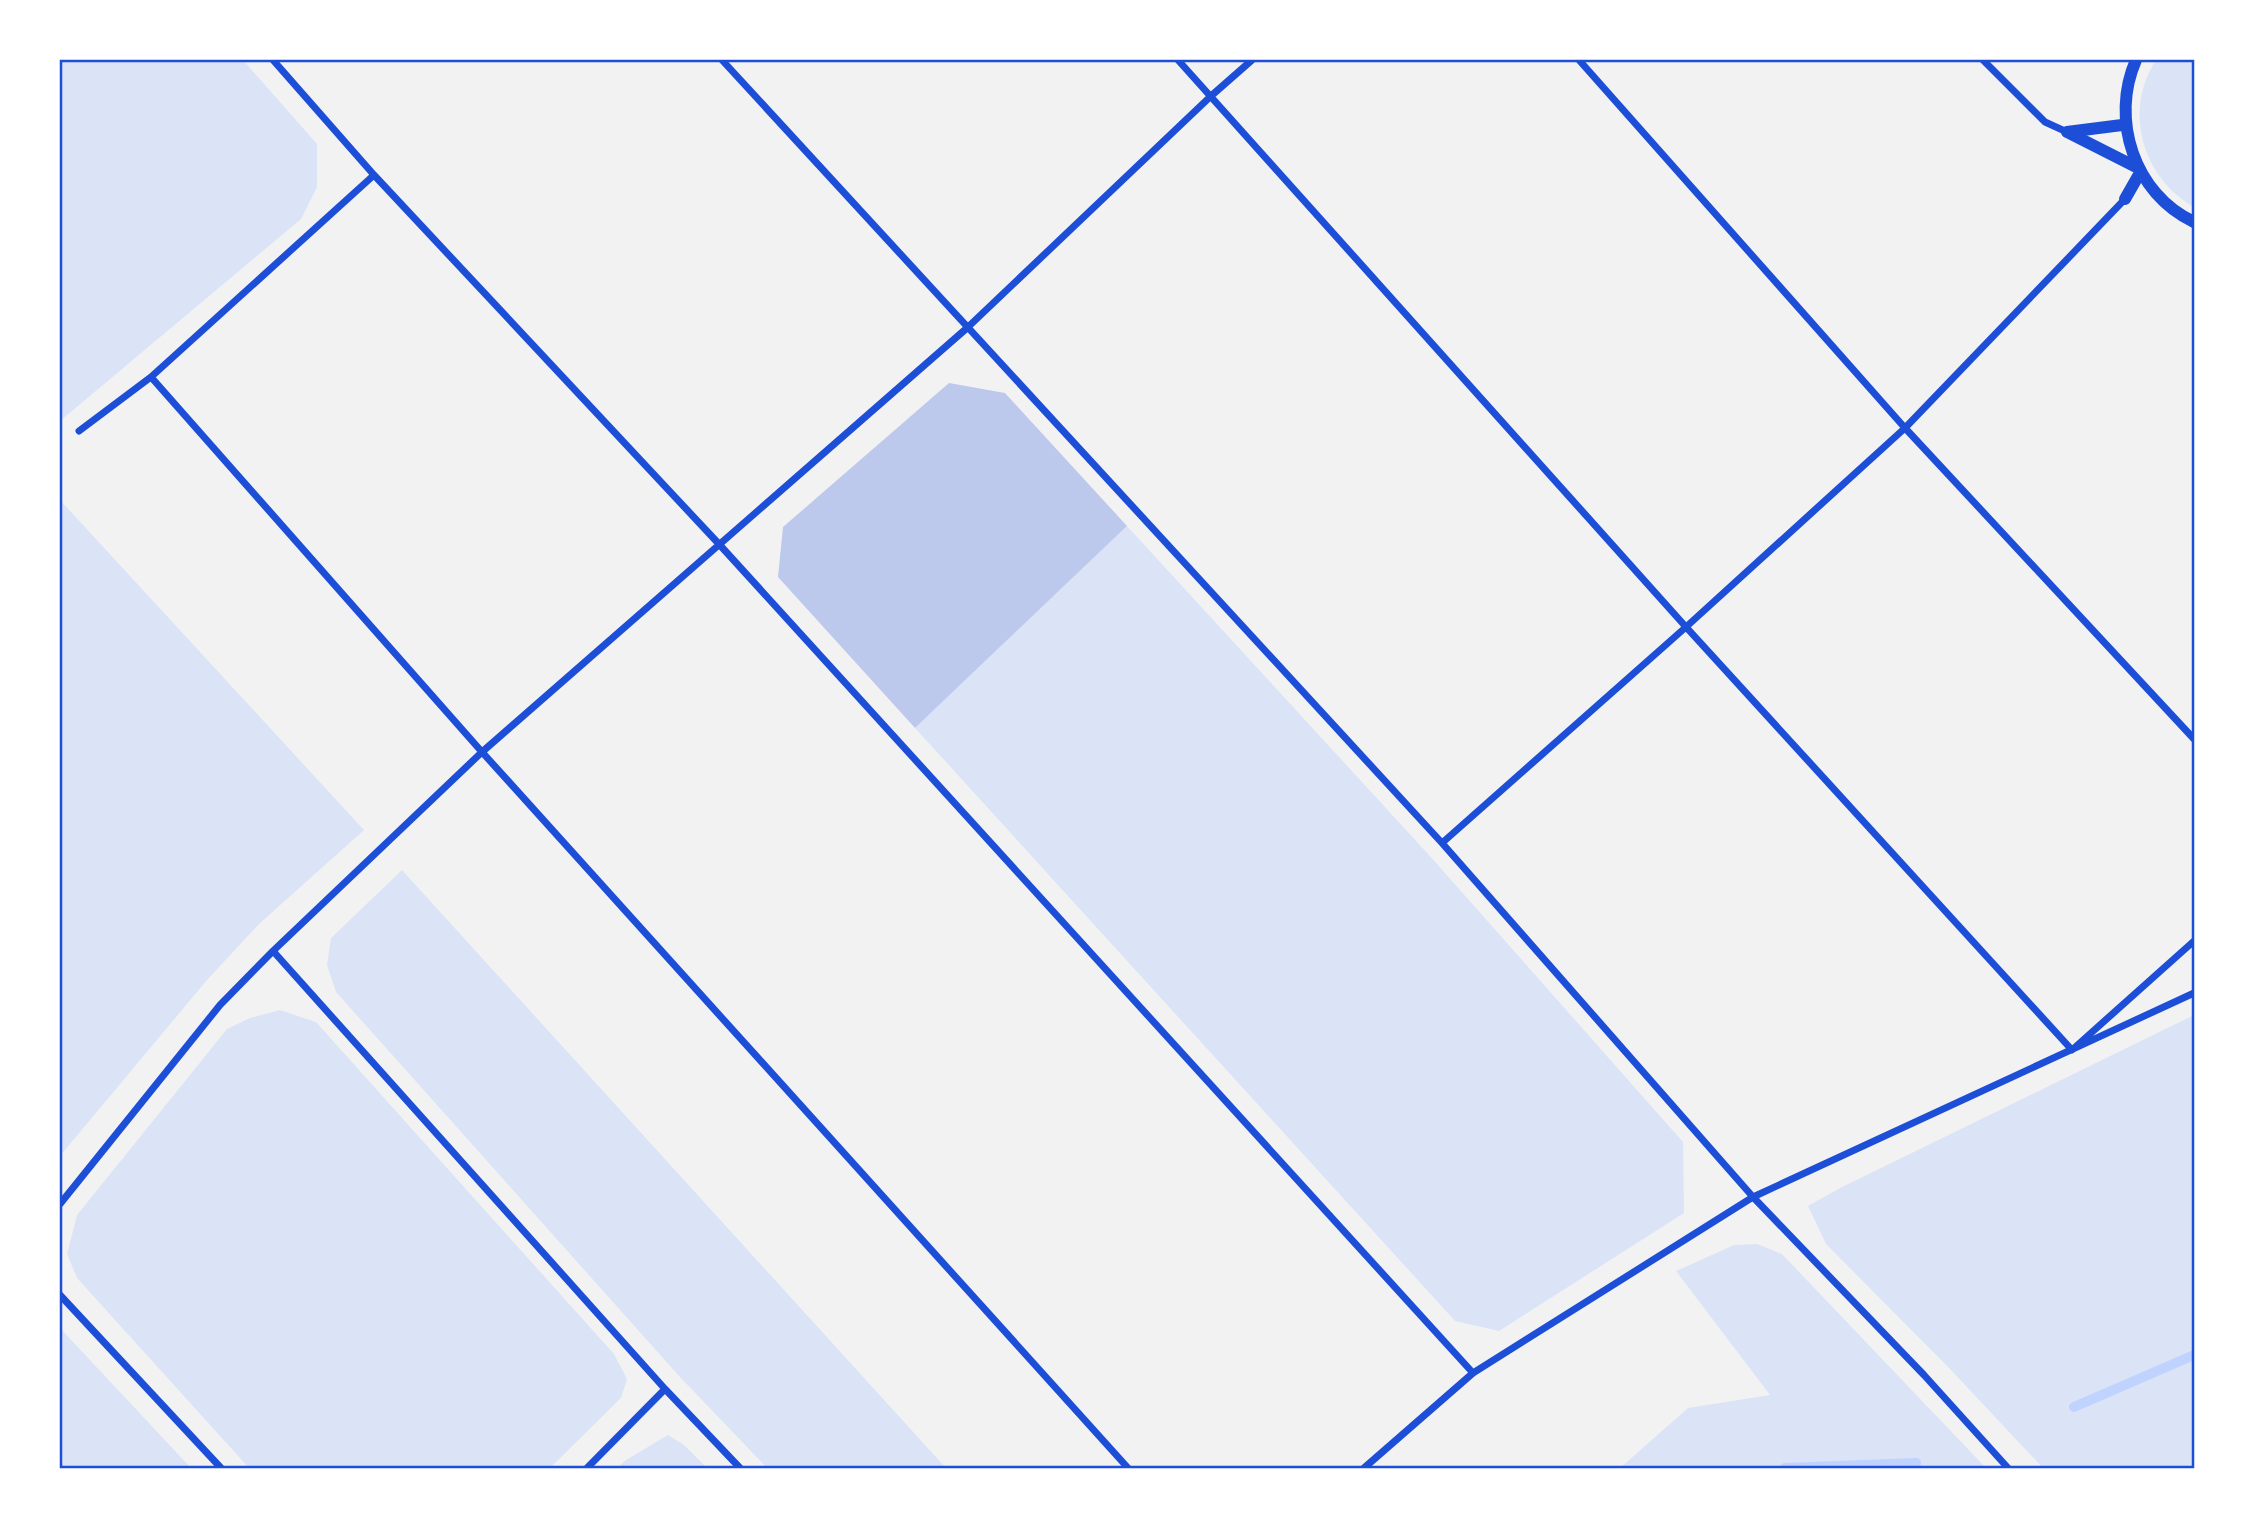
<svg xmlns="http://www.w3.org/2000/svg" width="2254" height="1528" font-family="Poppins,sans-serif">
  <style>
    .green { fill: #dbe4f7 }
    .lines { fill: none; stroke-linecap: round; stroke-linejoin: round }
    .stream { stroke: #bfd3fe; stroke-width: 10 }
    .building { fill: #bdc9ec }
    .minor { stroke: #1d4ed8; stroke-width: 7 }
    .tertiary { stroke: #1d4ed8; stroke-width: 12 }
    .neatline { fill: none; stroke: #1d4ed8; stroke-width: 2.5 }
  </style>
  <rect width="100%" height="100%" fill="#f2f2f2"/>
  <path class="green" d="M60 60H243L317 144V187L301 219 60 421Z
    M2156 60H2194V207C2142 178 2123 110 2156 60Z
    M60 500 364 830 259 924 207 980 60 1156Z
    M1127 526 1429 855 1683 1142 1684 1213 1499 1331 1455 1321 915 728Z
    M402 870 946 1468H767L679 1376 336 992 327 965 331 938Z
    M280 1010 316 1022 614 1354 627 1379 621 1398 550 1468H249L77 1278 67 1254 77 1215 227 1029 250 1018Z
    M2194 1015V1468H2043L1950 1369 1826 1244 1808 1206 1840 1188Z
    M1757 1244 1782 1254 1986 1468H1620L1688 1408 1770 1395 1676 1271 1734 1245Z
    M60 1328 191 1468H60Z
    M668 1435 684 1445 707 1468H617L626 1460Z"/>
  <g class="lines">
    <path class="stream" d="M2074 1407 2194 1355
      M1785 1468 1916 1463"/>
  </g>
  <path class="building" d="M949 383 1005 393 1127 526 915 728 778 577 783 527Z"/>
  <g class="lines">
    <path class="minor" d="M273 60 374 175 718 543 1473 1373
      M722 60 1442 843 1753 1197 1924 1375 2008 1468
      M1178 60 1686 627 2072 1050 2194 941
      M1579 60 1905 428 2194 739
      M1983 60 2045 122 2067 132
      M151 377 482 752 1128 1468
      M79 431 151 377 374 175
      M1442 843 1686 627 1905 428 2125 199
      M273 951 665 1389 740 1468
      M60 1204 220 1005 273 951 482 752 967 328 1211 96 1252 60
      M60 1295 221 1468
      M587 1468 665 1389
      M1364 1468 1473 1373 1753 1197 2194 993"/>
    <path class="tertiary" d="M2136 60C2110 119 2134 194 2194 222
      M2067 132 2140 169
      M2067 132 2122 125 2125 123
      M2125 199 2141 171"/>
  </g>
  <rect width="2254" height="1528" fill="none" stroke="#ffffff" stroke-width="122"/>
  <rect x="61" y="61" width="2132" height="1406" class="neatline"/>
</svg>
